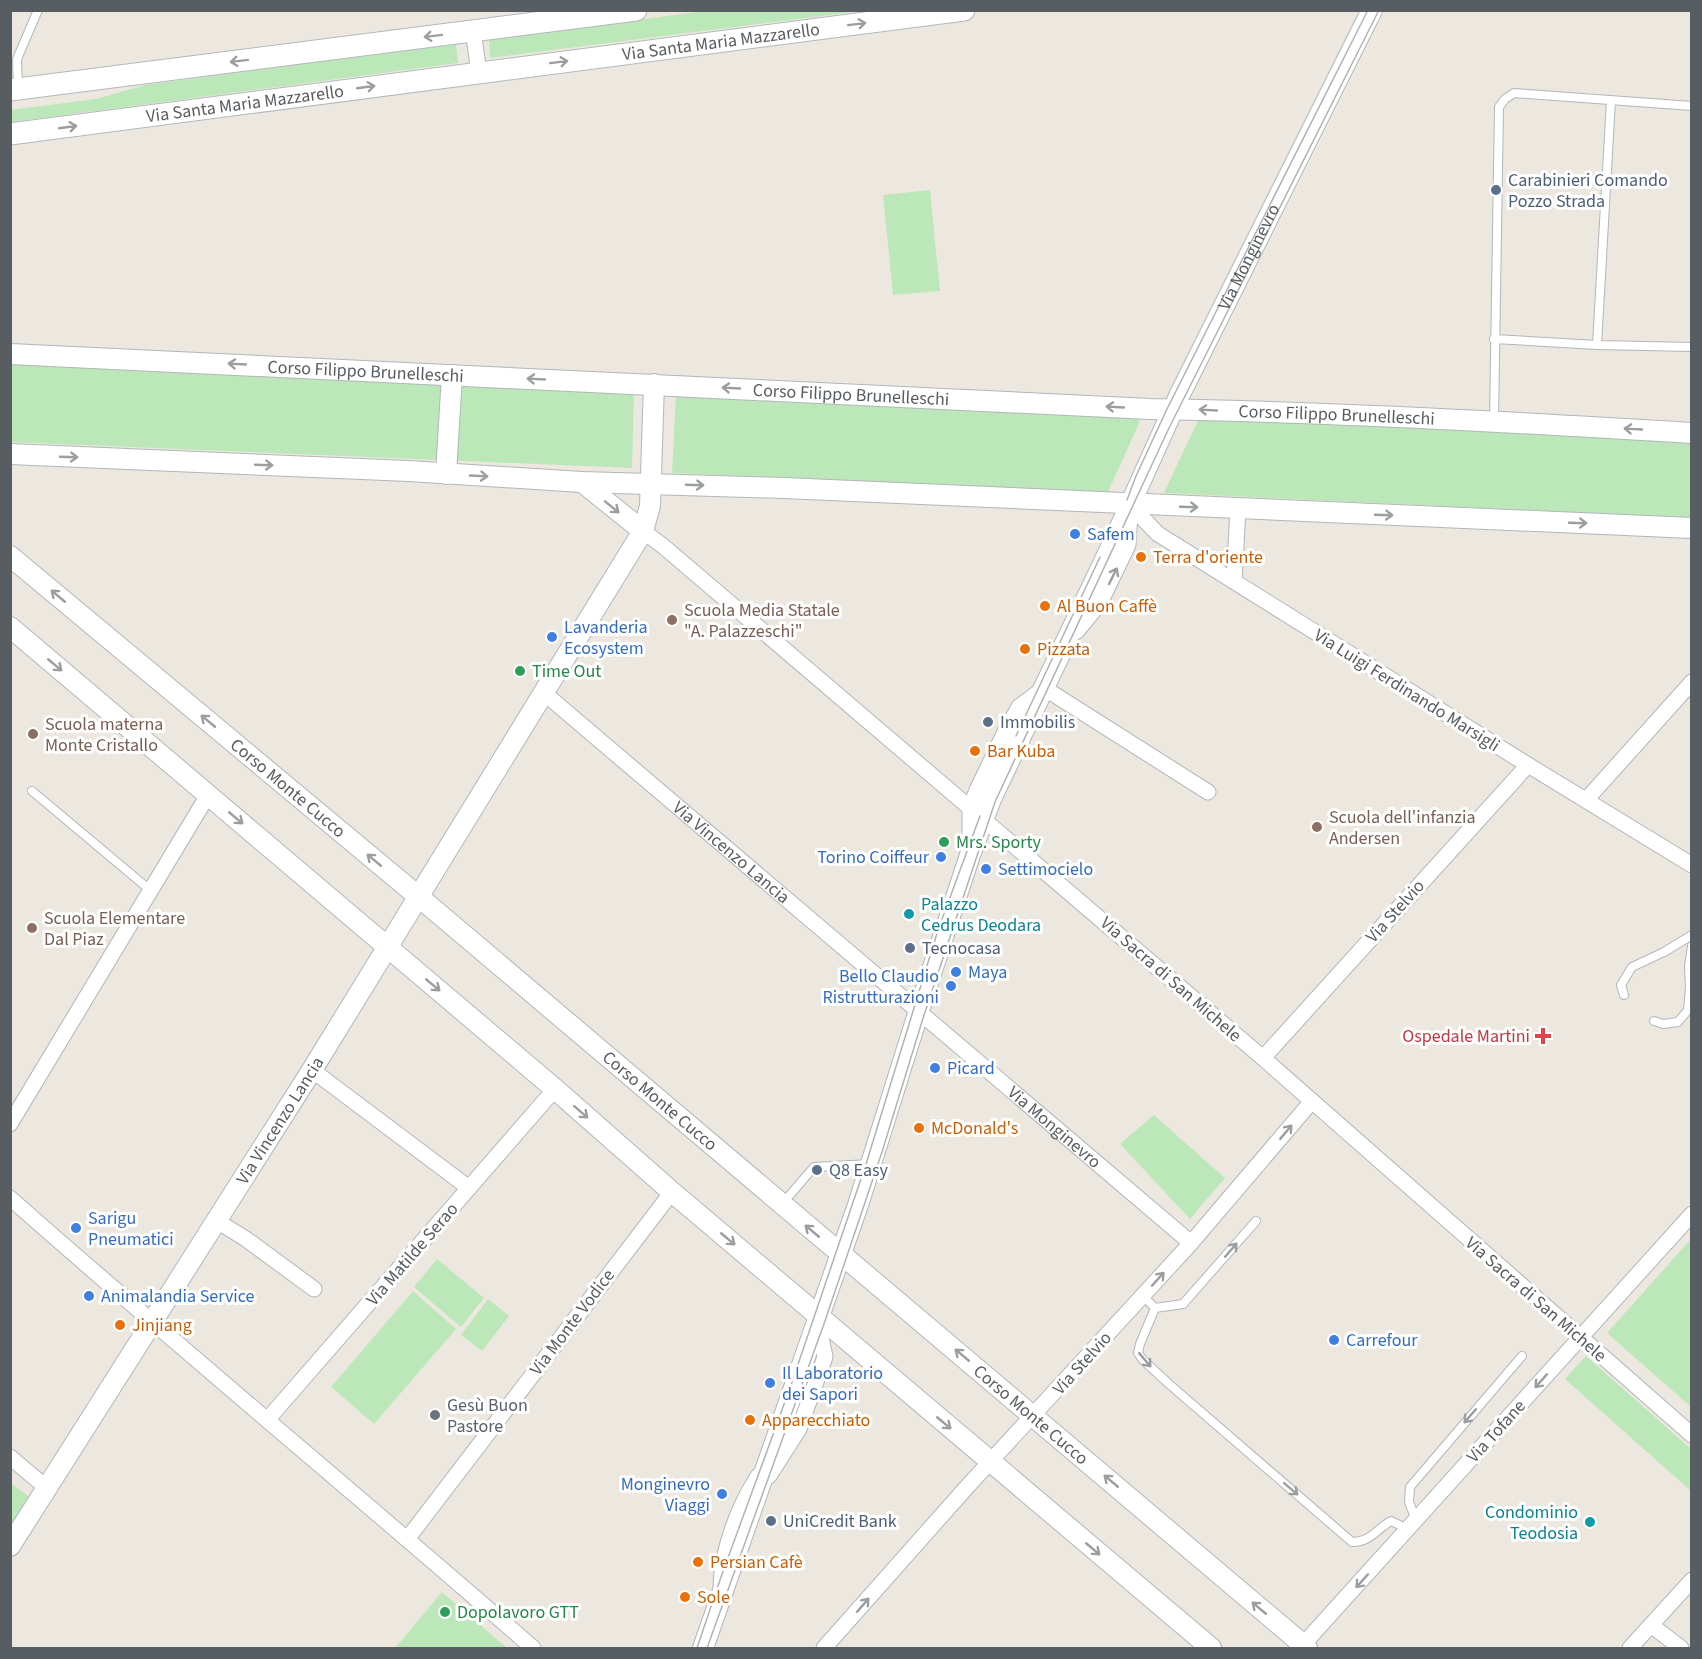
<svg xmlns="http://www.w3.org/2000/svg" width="1702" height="1659" font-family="'Source Sans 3',sans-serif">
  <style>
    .green { fill: #bce7b8 }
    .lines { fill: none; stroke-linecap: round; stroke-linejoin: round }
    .service-casing { stroke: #b2b6bb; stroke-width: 10 }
    .minor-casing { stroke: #b2b6bb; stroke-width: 17 }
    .tertiary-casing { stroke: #b2b6bb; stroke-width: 22 }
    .secondary-casing { stroke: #b3b8be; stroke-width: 23 }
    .service { stroke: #fff; stroke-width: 8 }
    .minor { stroke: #fff; stroke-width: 15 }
    .tertiary { stroke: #fff; stroke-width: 20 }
    .secondary { stroke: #fff; stroke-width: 21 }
    .tram { stroke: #b1b2b2; stroke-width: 1.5 }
    .oneway { stroke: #9b9ea0 }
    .service-dot { fill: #5c6f8a; stroke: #fff; stroke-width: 2 }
    .shop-dot { fill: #3f7fe0; stroke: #fff; stroke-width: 2 }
    .food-dot { fill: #e8710a; stroke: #fff; stroke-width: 2 }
    .education-dot { fill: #8d6e63; stroke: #fff; stroke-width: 2 }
    .leisure-dot { fill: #2e9e5b; stroke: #fff; stroke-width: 2 }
    .culture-dot { fill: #0f9aa8; stroke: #fff; stroke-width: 2 }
    .health-dot { fill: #e0444e; stroke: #fff; stroke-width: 2 }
    .worship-dot { fill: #6b7280; stroke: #fff; stroke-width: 2 }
    .labels { text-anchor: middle; stroke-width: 6; stroke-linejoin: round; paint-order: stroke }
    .street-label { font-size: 18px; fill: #585d61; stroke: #fff }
    .service-label { font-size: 18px; fill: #4e5e75; stroke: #fff; text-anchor: start }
    .shop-label { font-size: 18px; fill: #366cbe; stroke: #fff; text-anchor: start }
    .food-label { font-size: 18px; fill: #c56008; stroke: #fff; text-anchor: start }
    .education-label { font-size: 18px; fill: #785e54; stroke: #fff; text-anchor: start }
    .leisure-label { font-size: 18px; fill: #27864d; stroke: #fff; text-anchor: start }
    .culture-label { font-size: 18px; fill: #0d838f; stroke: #fff; text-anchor: start }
    .health-label { font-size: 18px; fill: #be3a42; stroke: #fff; text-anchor: end }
    .worship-label { font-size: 18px; fill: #5b616d; stroke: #fff; text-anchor: start }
  </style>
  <rect width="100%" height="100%" fill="#ede8df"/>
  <path class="green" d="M705 11H861L490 58 489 39Z
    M456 43 458 63 11 122 10 110 96 99 145 85Z
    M930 190 940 291 893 295 883 195Z
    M11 363 634 390 632 468 11 442Z
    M676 393 1134 415 1140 421 1108 492 672 473Z
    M1200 416 1691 441V518L1164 493Z
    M1154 1115 1225 1178 1190 1219 1120 1144Z
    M1691 1239V1407L1607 1333Z
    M437 1259 484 1298 461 1327 414 1287Z
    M413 1291 456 1329 374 1424 331 1387Z
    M488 1299 509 1316 482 1351 461 1335Z
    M1586 1356 1691 1449V1491L1565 1379Z
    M11 1483 29 1497 11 1525Z
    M442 1592 507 1648H395Z"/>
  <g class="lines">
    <defs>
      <path id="service" d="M18 89 17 59 38 10
        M1494 339 1597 345 1692 347
        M1597 345 1611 100
        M1494 420 1499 107 1505 99 1514 93 1692 106
        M32 791 150 890
        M1624 995 1621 985 1632 967 1664 952 1692 935
        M1654 1021 1663 1024 1678 1022 1688 1010 1690 987 1689 966 1692 946
        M782 1204 814 1167 870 1164
        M1143 1296 1155 1308 1183 1304 1256 1221
        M1155 1308 1140 1344 1138 1353 1143 1360 1169 1384 1352 1542C1369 1543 1378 1528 1391 1521L1408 1529
        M1416 1520 1409 1502 1410 1487 1522 1356"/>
      <g id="minor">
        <path d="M473 31 479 72"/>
        <path d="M1130 505 1158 534 1528 765 1692 865"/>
        <path d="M643 531 663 546 1263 1058 1692 1435"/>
        <path d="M1234 581 1238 509"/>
        <path d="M1077 631 1100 603 1128 545 1130 514"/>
        <path id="s1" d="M544 693 1191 1243"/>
        <path d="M1586 800 1692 682"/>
        <path d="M970 848V807L978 788 1005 732 1019 707 1044 688 1208 792"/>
        <path d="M1263 1058 1528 765"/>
        <path d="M312 1070 469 1188"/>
        <path d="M10 1124 208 795"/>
        <path d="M10 1198C183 1351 360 1497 533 1648"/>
        <path d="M217 1221 246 1239 314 1289"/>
        <path d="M268 1419 555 1089"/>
        <path d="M10 1457 48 1489"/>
        <path d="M769 1476 799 1429 825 1357 820 1332V1320"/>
        <path d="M408 1538 672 1192"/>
        <path d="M721 1586C722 1550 738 1507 758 1476"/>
        <path d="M1651 1625 1681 1648"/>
        <path d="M824 1648 966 1488 1191 1243 1312 1101"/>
        <path d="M1300 1648 1692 1214"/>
        <path d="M1630 1648 1692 1580"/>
      </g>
      <g id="tertiary">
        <path id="s2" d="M10 354 1150 409C1330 412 1511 422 1692 433"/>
        <path d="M10 454 409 471 582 482 784 488 1692 528"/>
        <path d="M446 474 452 375"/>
        <path d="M582 482 643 531"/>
        <path id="s3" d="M10 556 419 897 1307 1648"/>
        <path d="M10 627 555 1089 672 1192 1211 1648"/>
        <path id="s4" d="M10 1546 312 1070 643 531 650 506 654 384"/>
        <path id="s5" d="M703 1648 858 1205 923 998 970 855 991 799 1111 547 1180 394 1372 10"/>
      </g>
      <g id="secondary">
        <path d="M10 90 636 10"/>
        <path id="s6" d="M10 134 964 10"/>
      </g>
    </defs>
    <use href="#service" class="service-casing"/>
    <use href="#minor" class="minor-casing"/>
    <use href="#tertiary" class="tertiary-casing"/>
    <use href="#secondary" class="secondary-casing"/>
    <use href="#service" class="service"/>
    <use href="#minor" class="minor"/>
    <use href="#tertiary" class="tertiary"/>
    <use href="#secondary" class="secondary"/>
    <path class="tram" d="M1127 500 1136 476 1167 409 1368 10
      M1016 736 1100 557
      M697 1648 721 1577 790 1388 866 1164 938 930 980 816
      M707 1648 825 1321 882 1152 924 1015 995 802 1169 428 1379 10"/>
  </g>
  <defs><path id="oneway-shaft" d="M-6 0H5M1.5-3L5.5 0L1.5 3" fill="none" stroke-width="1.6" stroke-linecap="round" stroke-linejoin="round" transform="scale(1.5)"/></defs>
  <g class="oneway">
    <use href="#oneway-shaft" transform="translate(857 24) rotate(-7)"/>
    <use href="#oneway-shaft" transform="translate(433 36) rotate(173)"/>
    <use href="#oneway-shaft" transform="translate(239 61) rotate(173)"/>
    <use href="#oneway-shaft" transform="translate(559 62) rotate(-7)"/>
    <use href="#oneway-shaft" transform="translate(366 87) rotate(-8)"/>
    <use href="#oneway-shaft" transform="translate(68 127) rotate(-8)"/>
    <use href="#oneway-shaft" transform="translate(237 364) rotate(-177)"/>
    <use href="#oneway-shaft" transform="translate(536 379) rotate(-177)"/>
    <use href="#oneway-shaft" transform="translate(731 388) rotate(-177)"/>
    <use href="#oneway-shaft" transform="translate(1115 407) rotate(-177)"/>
    <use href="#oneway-shaft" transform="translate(1208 410) rotate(-177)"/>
    <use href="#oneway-shaft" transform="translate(1633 429) rotate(-177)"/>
    <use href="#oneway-shaft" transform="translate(69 457) rotate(2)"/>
    <use href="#oneway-shaft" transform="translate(264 465) rotate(2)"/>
    <use href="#oneway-shaft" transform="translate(479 476) rotate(3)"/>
    <use href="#oneway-shaft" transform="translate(695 485) rotate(2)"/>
    <use href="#oneway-shaft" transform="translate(612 507) rotate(39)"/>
    <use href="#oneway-shaft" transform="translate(1189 507) rotate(2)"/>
    <use href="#oneway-shaft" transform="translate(1384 515) rotate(2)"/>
    <use href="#oneway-shaft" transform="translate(1578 523) rotate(2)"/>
    <use href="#oneway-shaft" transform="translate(1113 576) rotate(-64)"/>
    <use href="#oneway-shaft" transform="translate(58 596) rotate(-140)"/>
    <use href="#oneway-shaft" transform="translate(55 665) rotate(40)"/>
    <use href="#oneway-shaft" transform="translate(208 721) rotate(-140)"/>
    <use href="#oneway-shaft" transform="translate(236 818) rotate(40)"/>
    <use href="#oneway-shaft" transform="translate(374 860) rotate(-140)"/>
    <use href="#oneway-shaft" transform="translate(433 985) rotate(40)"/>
    <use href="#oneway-shaft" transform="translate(581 1112) rotate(41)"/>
    <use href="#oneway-shaft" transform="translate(1286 1132) rotate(-50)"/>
    <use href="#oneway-shaft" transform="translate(812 1231) rotate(-140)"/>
    <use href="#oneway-shaft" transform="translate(728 1239) rotate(40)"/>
    <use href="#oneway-shaft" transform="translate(1231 1250) rotate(-49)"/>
    <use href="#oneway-shaft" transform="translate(1158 1279) rotate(-48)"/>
    <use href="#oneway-shaft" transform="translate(962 1355) rotate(-140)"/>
    <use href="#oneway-shaft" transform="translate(1145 1360) rotate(50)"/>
    <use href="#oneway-shaft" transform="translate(1541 1381) rotate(132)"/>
    <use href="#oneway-shaft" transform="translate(1470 1416) rotate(131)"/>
    <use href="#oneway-shaft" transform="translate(944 1423) rotate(40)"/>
    <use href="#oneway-shaft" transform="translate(1111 1481) rotate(-140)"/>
    <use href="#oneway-shaft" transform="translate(1291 1489) rotate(41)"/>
    <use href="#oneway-shaft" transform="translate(1093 1549) rotate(40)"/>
    <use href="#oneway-shaft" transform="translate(1362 1581) rotate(132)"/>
    <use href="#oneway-shaft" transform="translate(863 1605) rotate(-49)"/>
    <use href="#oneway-shaft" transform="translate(1259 1608) rotate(-140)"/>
  </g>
  <g class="service-dot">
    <circle cx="1496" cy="190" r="6"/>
    <circle cx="988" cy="722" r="6"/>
    <circle cx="910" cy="948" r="6"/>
    <circle cx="817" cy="1170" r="6"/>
    <circle cx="771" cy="1521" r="6"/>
  </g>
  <g class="shop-dot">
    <circle cx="1075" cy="534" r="6"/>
    <circle cx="552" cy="637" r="6"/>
    <circle cx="941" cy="857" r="6"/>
    <circle cx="986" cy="869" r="6"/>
    <circle cx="956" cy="972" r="6"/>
    <circle cx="951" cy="986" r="6"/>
    <circle cx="935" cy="1068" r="6"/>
    <circle cx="76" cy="1228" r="6"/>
    <circle cx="89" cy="1296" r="6"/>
    <circle cx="1334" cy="1340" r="6"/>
    <circle cx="770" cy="1383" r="6"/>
    <circle cx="722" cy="1494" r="6"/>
  </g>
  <g class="food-dot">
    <circle cx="1141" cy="557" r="6"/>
    <circle cx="1045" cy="606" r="6"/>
    <circle cx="1025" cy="649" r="6"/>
    <circle cx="975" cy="751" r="6"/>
    <circle cx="919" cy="1128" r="6"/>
    <circle cx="120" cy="1325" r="6"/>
    <circle cx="750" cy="1420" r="6"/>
    <circle cx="698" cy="1562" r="6"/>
    <circle cx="685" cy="1597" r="6"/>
  </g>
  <g class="education-dot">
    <circle cx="672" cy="620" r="6"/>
    <circle cx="33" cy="734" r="6"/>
    <circle cx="1317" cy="827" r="6"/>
    <circle cx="32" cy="928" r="6"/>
  </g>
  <g class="leisure-dot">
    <circle cx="520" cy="671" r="6"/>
    <circle cx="944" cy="842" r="6"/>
    <circle cx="445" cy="1612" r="6"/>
  </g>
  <g class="culture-dot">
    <circle cx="909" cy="914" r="6"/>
    <circle cx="1590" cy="1522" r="6"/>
  </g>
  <path class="health-dot" d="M1540 1027h6v6h6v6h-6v6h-6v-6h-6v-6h6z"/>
  <circle class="worship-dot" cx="435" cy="1415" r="6"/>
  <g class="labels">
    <g class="street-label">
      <text dy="6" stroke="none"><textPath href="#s6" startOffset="717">Via Santa Maria Mazzarello</textPath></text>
      <text dy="6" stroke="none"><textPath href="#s6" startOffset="237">Via Santa Maria Mazzarello</textPath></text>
      <text dy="6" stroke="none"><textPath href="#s5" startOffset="1497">Via Monginevro</textPath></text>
      <text dy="6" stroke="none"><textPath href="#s2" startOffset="356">Corso Filippo Brunelleschi</textPath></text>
      <text dy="6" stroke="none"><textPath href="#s2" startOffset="842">Corso Filippo Brunelleschi</textPath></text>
      <text dy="6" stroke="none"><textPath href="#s2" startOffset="1328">Corso Filippo Brunelleschi</textPath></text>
      <text transform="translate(1407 690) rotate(32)" y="6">Via Luigi Ferdinando Marsigli</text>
      <text dy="6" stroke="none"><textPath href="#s3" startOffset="362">Corso Monte Cucco</textPath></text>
      <text dy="6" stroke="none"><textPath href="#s1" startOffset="246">Via Vincenzo Lancia</textPath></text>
      <text transform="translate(1395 911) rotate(-48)" y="6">Via Stelvio</text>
      <text transform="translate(1171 979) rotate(41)" y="6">Via Sacra di San Michele</text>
      <text dy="6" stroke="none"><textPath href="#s3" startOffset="848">Corso Monte Cucco</textPath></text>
      <text dy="6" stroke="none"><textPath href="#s4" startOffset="504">Via Vincenzo Lancia</textPath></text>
      <text dy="6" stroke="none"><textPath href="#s1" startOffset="670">Via Monginevro</textPath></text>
      <text transform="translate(412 1254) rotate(-49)" y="6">Via Matilde Serao</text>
      <text transform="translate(1536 1299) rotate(41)" y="6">Via Sacra di San Michele</text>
      <text transform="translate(572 1322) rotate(-53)" y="6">Via Monte Vodice</text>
      <text transform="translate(1082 1363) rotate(-48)" y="6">Via Stelvio</text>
      <text dy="6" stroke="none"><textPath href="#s3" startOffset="1334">Corso Monte Cucco</textPath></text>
      <text transform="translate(1496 1431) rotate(-48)" y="6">Via Tofane</text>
    </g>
    <g class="service-label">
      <text x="1508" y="186">Carabinieri Comando<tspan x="1508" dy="21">Pozzo Strada</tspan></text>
      <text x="1000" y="728">Immobilis</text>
      <text x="922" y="954">Tecnocasa</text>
      <text x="829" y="1176">Q8 Easy</text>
      <text x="783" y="1527">UniCredit Bank</text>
    </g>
    <g class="shop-label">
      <text x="1087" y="540">Safem</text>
      <text x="564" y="633">Lavanderia<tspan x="564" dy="21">Ecosystem</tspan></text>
      <text x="929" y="863" text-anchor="end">Torino Coiffeur</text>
      <text x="998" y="875">Settimocielo</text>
      <text x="968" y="978">Maya</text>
      <text x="939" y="982" text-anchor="end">Bello Claudio<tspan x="939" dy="21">Ristrutturazioni</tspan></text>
      <text x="947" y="1074">Picard</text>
      <text x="88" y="1224">Sarigu<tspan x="88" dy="21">Pneumatici</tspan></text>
      <text x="101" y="1302">Animalandia Service</text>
      <text x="1346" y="1346">Carrefour</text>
      <text x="782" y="1379">Il Laboratorio<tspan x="782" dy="21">dei Sapori</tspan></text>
      <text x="710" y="1490" text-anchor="end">Monginevro<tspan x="710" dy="21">Viaggi</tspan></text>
    </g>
    <g class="food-label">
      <text x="1153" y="563">Terra d'oriente</text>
      <text x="1057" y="612">Al Buon Caffè</text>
      <text x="1037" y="655">Pizzata</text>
      <text x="987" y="757">Bar Kuba</text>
      <text x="931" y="1134">McDonald's</text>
      <text x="132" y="1331">Jinjiang</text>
      <text x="762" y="1426">Apparecchiato</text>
      <text x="710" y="1568">Persian Cafè</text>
      <text x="697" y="1603">Sole</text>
    </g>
    <g class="education-label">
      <text x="684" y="616">Scuola Media Statale<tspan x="684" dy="21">"A. Palazzeschi"</tspan></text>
      <text x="45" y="730">Scuola materna<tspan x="45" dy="21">Monte Cristallo</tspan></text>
      <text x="1329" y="823">Scuola dell'infanzia<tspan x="1329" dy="21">Andersen</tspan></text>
      <text x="44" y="924">Scuola Elementare<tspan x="44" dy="21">Dal Piaz</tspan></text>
    </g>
    <g class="leisure-label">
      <text x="532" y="677">Time Out</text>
      <text x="956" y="848">Mrs. Sporty</text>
      <text x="457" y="1618">Dopolavoro GTT</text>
    </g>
    <g class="culture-label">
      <text x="921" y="910">Palazzo<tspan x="921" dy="21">Cedrus Deodara</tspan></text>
      <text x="1578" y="1518" text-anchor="end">Condominio<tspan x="1578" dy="21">Teodosia</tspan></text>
    </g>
    <g class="health-label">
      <text x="1530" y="1042">Ospedale Martini</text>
    </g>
    <g class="worship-label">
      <text x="447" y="1411">Gesù Buon<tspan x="447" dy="21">Pastore</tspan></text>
    </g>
  </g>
  <rect width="1702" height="1659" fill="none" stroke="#585d61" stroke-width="24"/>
</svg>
